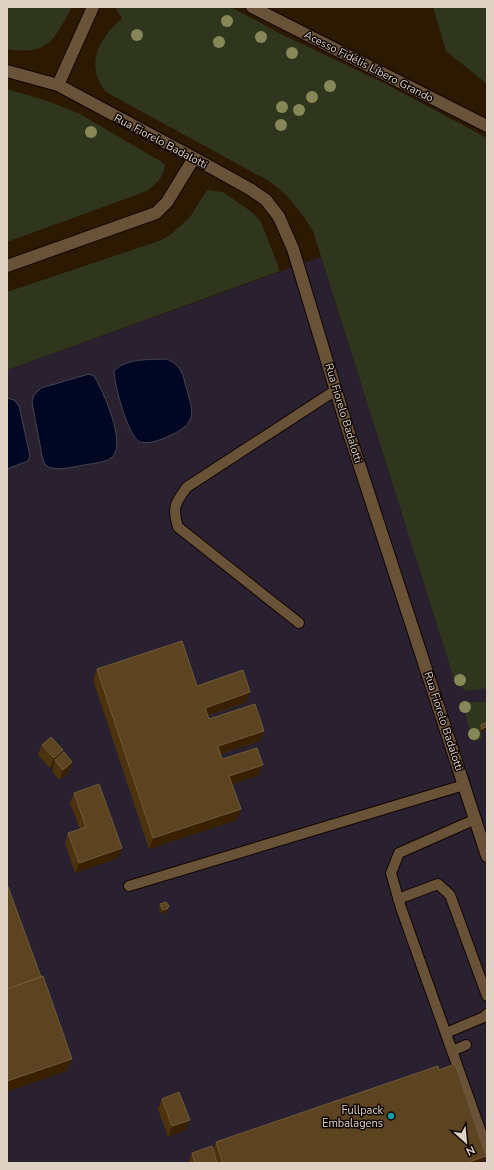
<svg xmlns="http://www.w3.org/2000/svg" width="494" height="1170" font-family="'Nunito Sans',sans-serif">
  <style>
    .industrial { fill: #292130 }
    .green { fill: #2f361d }
    .water { fill: #000722; stroke: #434453 }
    .lines { fill: none; stroke-linecap: round; stroke-linejoin: round }
    .service-casing { stroke: #130400; stroke-width: 12 }
    .minor-casing { stroke: #130400; stroke-width: 14 }
    .tertiary-casing { stroke: #130400; stroke-width: 14 }
    .service { stroke: #685238; stroke-width: 10 }
    .minor { stroke: #685238; stroke-width: 12 }
    .tertiary { stroke: #685238; stroke-width: 12 }
    .tree { fill: #868957 }
    .wall { fill: #4c330e }
    .shaded-wall { fill: #392100 }
    .building { fill: #5c4421; stroke: #705a3b }
    .culture-dot { fill: #0f9aa8; stroke: #0e0601; stroke-width: 1.5 }
    .labels { text-anchor: middle; stroke-width: 3; stroke-linejoin: round; paint-order: stroke }
    .street-label { font-size: 11px; fill: #dfd2c4; stroke: #0e0601 }
    .poi-label { font-size: 11px; fill: #dfd2c4; stroke: #0e0601; text-anchor: end }
  </style>
  <rect width="100%" height="100%" fill="#2c1901"/>
  <path class="industrial" d="M321 257 454 678 487 666V1163H7V370Z"/>
  <path class="green" d="M7 7H72C54 40 48 56 7 49Z
    M119 7H231L279 33 386 84 487 138V688L466 691 458 685 454 679 313 231C301 212 288 194 269 181L106 92C84 64 99 39 122 18L116 9Z
    M433 7H487V84L446 51Z
    M7 89 51 102 80 114 160 161 165 164C165 176 155 185 147 191L7 242Z
    M207 190 223 192 253 213 261 222 280 271 7 370V292L156 242 169 236 190 217Z
    M468 702H487V729H479L483 738 473 742 463 706Z"/>
  <path class="water" d="M165 359C178 362 182 371 185 383 194 415 199 424 164 438 158 441 147 444 140 442 128 437 114 384 114 371 127 358 147 360 165 359Z
    M89 374 94 376C103 390 126 443 113 456 107 463 93 463 84 465 72 467 60 471 48 467L44 463 42 456 32 402 34 395 41 388Z
    M7 398 14 400 19 406 30 456 28 461 7 469Z"/>
  <g class="lines">
    <defs>
      <path id="service" d="M299 623 178 527C172 508 175 503 187 487L336 390
        M476 819 399 853 391 873 401 908 487 1149
        M129 886 464 785
        M398 899 438 884 450 895 487 996
        M446 1033 484 1017 487 1014
        M452 1051 466 1045"/>
      <path id="minor" d="M7 71 58 85 194 158 250 189 266 200 279 217 293 249 346 424 487 856
        M58 85 93 7
        M7 266 156 213 167 202 194 158"/>
      <path id="tertiary" d="M252 7 487 126"/>
    </defs>
    <use href="#service" class="service-casing"/>
    <use href="#minor" class="minor-casing"/>
    <use href="#tertiary" class="tertiary-casing"/>
    <use href="#service" class="service"/>
    <use href="#minor" class="minor"/>
    <use href="#tertiary" class="tertiary"/>
  </g>
  <g class="tree">
    <circle cx="227" cy="21" r="6"/>
    <circle cx="137" cy="35" r="6"/>
    <circle cx="261" cy="37" r="6"/>
    <circle cx="219" cy="42" r="6"/>
    <circle cx="292" cy="53" r="6"/>
    <circle cx="330" cy="86" r="6"/>
    <circle cx="312" cy="97" r="6"/>
    <circle cx="282" cy="107" r="6"/>
    <circle cx="299" cy="110" r="6"/>
    <circle cx="281" cy="125" r="6"/>
    <circle cx="91" cy="132" r="6"/>
    <circle cx="460" cy="680" r="6"/>
    <circle cx="465" cy="707" r="6"/>
    <circle cx="474" cy="734" r="6"/>
  </g>
  <path class="wall" d="M97 669 197 686 246 702 208 716 209 719 264 731 260 741 221 754 222 759 259 775 232 784 237 820 149 849 93 680Z
    M487 722 481 732 479 729 481 725Z
    M42 745 72 762 69 772 59 780 52 771 54 765 50 768 38 755Z
    M74 793 122 848 118 858 75 873 65 843 68 833 80 829 70 803Z
    M160 904 166 913 162 914 159 908Z
    M439 1070 486 1156 483 1163H188L192 1153 213 1150 216 1142Z
    M162 1099 186 1130 168 1137 158 1109Z"/>
  <path class="shaded-wall" d="M250 692 246 702 201 718 205 708Z
    M487 726V729L481 732 482 729Z
    M264 731 260 741 214 756 218 746Z
    M63 750 59 760H55L54 765 50 768 54 758Z
    M72 762 69 772 59 780 63 770Z
    M263 765 259 775 226 786 229 776Z
    M241 809 237 820 149 849 153 838Z
    M122 848 118 858 75 873 79 863Z
    M169 906 166 913 162 914 163 910Z
    M72 1059 67 1071 7 1092V1081Z
    M190 1120 186 1130 168 1137 172 1126Z
    M486 1156 483 1163H469V1162Z"/>
  <path class="building" d="M182 641 197 686 243 670 250 692 205 708 209 719 255 704 264 731 218 746 222 759 257 748 263 765 229 776 241 809 153 838 97 669Z
    M487 722V726L482 729 481 725Z
    M51 737 63 750 54 758 42 745Z
    M64 752 72 762 63 770 55 760Z
    M99 784 122 848 79 863 68 833 86 827 74 793Z
    M7 884 41 977 7 989Z
    M166 902 169 906 167 909 163 910 160 904Z
    M43 976 72 1059 7 1081V989Z
    M455 1064 486 1156 469 1162 470 1163H223L216 1142 438 1066 439 1070Z
    M179 1092 190 1120 172 1126 162 1099Z
    M212 1146 217 1163H195L192 1153Z"/>
  <circle class="culture-dot" cx="391" cy="1116" r="4"/>
  <g class="labels">
    <g class="street-label">
      <text transform="translate(369 66) rotate(27)" y="4">Acesso Fidélis Líbero Grando</text>
      <text transform="translate(161 141) rotate(28)" y="4">Rua Fiorelo Badalotti</text>
      <text transform="translate(344 413) rotate(73)" y="4">Rua Fiorelo Badalotti</text>
      <text transform="translate(444 721) rotate(72)" y="4">Rua Fiorelo Badalotti</text>
    </g>
    <g class="poi-label">
      <text x="383" y="1114">Fullpack<tspan x="383" dy="13">Embalagens</tspan></text>
    </g>
  </g>
  <rect width="494" height="1170" fill="none" stroke="#dfd2c4" stroke-width="16"/>
  <g transform="translate(466 1142) rotate(153)" stroke="#0e0601" stroke-width="3" paint-order="stroke">
  <path d="M0-3L7 15L0 10L-7 15Z" fill="#dfd2c4"/>
  <text y="-6" font-size="11" font-weight="bold" text-anchor="middle" fill="#dfd2c4">N</text>
  </g>
</svg>
